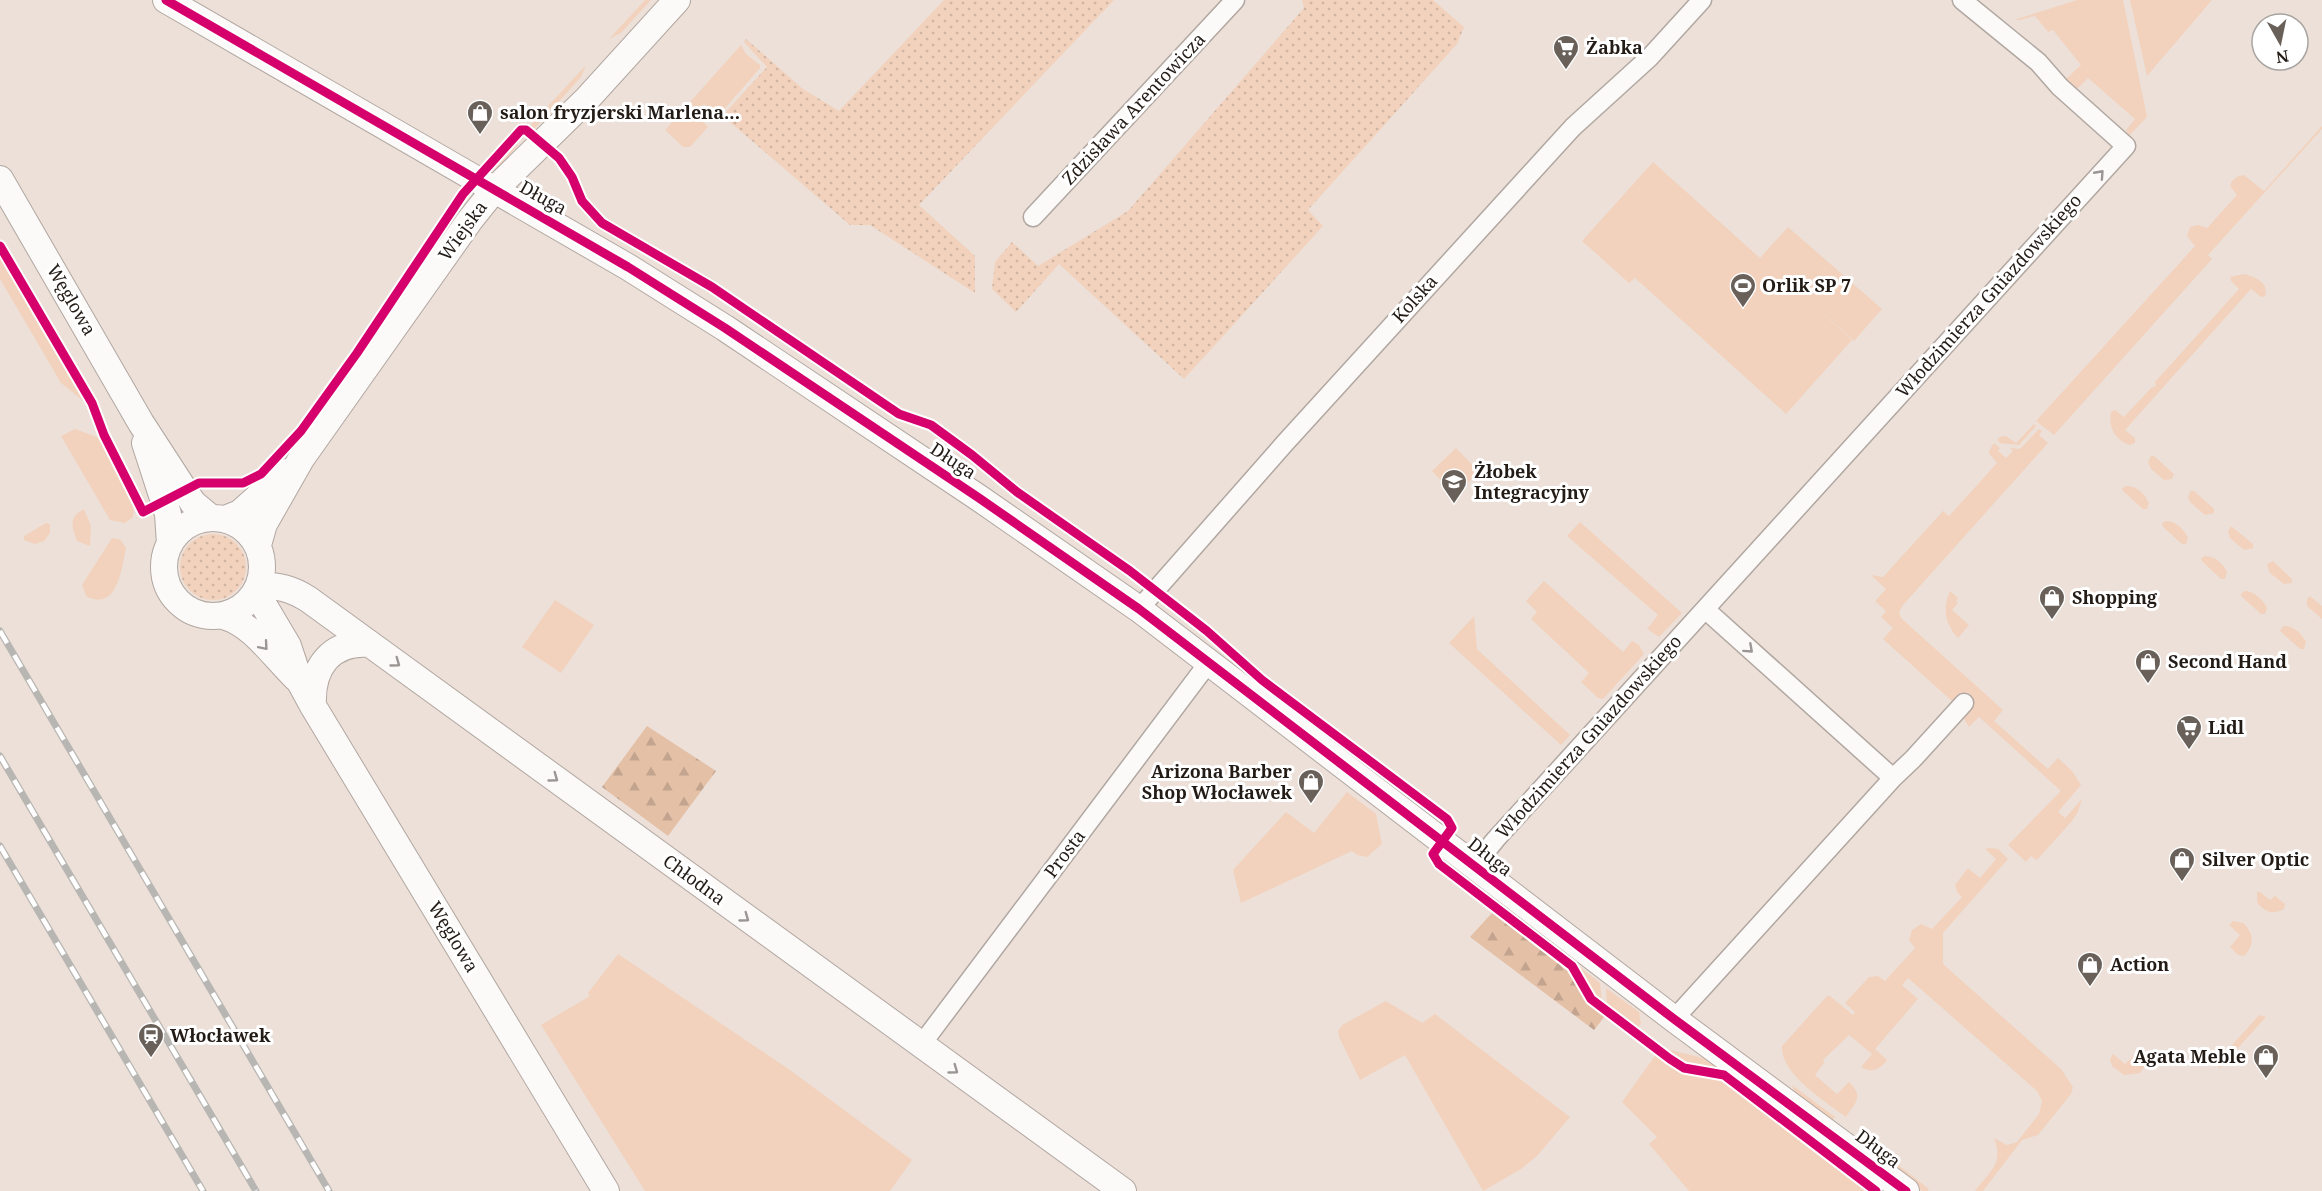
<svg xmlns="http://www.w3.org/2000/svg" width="2322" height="1191" font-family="'Noto Serif',serif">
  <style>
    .green { fill: #f2d2bd }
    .forest { fill: url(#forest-firs) }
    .garden { fill: url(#garden-dots) }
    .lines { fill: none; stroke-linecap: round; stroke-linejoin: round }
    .street-casing { stroke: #b1a7a1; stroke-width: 21 }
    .secondary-casing { stroke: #b1a7a1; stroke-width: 28 }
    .street { stroke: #fcfaf9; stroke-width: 18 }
    .secondary { stroke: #fcfaf9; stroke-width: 26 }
    .rail-casing { stroke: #b8b6b3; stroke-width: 7 }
    .rail { stroke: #fff; stroke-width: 4.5; stroke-dasharray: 14; stroke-linecap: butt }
    .cycleway-casing { stroke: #fff; stroke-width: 13 }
    .cycleway { stroke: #d6006c; stroke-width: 9 }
    .oneway { stroke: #9a9693 }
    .labels { text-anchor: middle; stroke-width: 6; stroke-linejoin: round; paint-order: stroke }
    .poi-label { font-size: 18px; font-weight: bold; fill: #231b16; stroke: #fff; text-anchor: start }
    .street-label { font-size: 18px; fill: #231b16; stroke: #fff }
  </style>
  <defs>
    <pattern id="forest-firs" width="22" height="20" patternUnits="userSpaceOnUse" patternTransform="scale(1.5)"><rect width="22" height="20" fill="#e4c0a7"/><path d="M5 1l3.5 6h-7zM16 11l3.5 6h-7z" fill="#c3a48f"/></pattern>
    <pattern id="garden-dots" width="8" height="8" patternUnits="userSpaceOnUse" patternTransform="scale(1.5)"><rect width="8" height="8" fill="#f2d2bd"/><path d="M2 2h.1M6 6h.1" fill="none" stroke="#cfb4a2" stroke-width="1.8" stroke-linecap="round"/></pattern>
  </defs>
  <rect width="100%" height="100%" fill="#ece0d8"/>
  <path class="green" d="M645 0H651L621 33 609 39Z
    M2077 0H2123L2147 117 2129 136 2126 130 2135 119 2088 78 2078 88 2074 89 2065 80 2081 65 2053 30 2048 32 2035 16 2020 20H2014Z
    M2130 0H2212L2147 76Z
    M741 45 746 54 760 65V68L720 114H716L704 104 696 114 708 127 690 147H683L665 130Z
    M586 65 581 77 533 130 529 127Z
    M2322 126V129L2208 255 2212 259 2054 435 2036 421 2195 246 2187 236 2190 227 2198 225 2207 228 2237 195 2230 186C2232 179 2237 176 2244 175L2264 191Z
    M512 145H518L499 168 490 170Z
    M1653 162 1760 258 1788 227 1882 309 1854 341 1798 291 1852 340 1786 414 1635 278 1629 283 1582 241Z
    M0 253 87 404 61 383 0 279Z
    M2243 274C2254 276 2270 283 2265 296L2261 297 2251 289 2125 430 2135 438V443L2129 445C2114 439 2108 426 2111 412L2115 410 2124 417 2151 388 2156 386 2155 382 2239 289 2231 281 2230 277Z
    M2034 424 2036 426 2019 445 2000 443 1997 440 2000 437 2006 436 2016 443Z
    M75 429 102 439 134 509 133 517 125 523 110 520 61 436Z
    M2039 429 2042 431 2039 435 2048 443 1903 605 1899 612 1901 618 2003 710 1994 721 2048 769 2058 758 2072 771 2081 785 2058 812 2065 818 2082 799 2078 812 2072 821 2037 860 2031 856 2026 862 2008 845 2061 791 1979 717 1969 727 1964 719 1972 708 1959 697 1953 702 1883 639 1893 628 1881 617 1886 611 1875 601 1886 589 1871 575 1883 577 1943 511 1949 516 1997 463 1989 453 1990 449 1994 443 2000 448 1998 451 2006 458 2013 451 2010 448 2020 449Z
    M1456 448 1479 472 1455 495 1432 471Z
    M2151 456H2154L2174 474 2172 479 2164 480 2151 469 2148 462Z
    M2126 486C2136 485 2145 494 2149 503L2147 509H2143L2123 491 2122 488Z
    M2190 491H2194L2214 509V513L2205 515 2191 503 2188 498Z
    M84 509 91 526 90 546 77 541C71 525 69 517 84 509Z
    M2165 521C2175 520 2184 529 2188 538L2186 544H2182L2163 527 2162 523Z
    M1580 522 1682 613 1659 637 1647 629 1658 615 1567 536Z
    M46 523 50 524V533L44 541 35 544 24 540V536Z
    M2231 526 2253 544V548L2244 550 2230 538 2228 532Z
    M112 538 121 540 126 548C122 568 117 613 86 596L82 585Z
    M2205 556C2214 555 2224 564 2227 572L2225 579H2221L2202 561 2201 558Z
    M2273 561 2292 579V583L2284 584 2270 573 2267 564Z
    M1544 581 1623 652 1632 641 1639 645 1644 654 1603 699 1598 698 1581 682 1589 673 1531 619 1537 612 1526 601Z
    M1950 591 1958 598 1956 601 1958 603 1952 610 1969 625 1958 638C1945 624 1942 608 1950 591Z
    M2244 591C2254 591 2263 599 2267 608L2265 614H2261L2241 596V594Z
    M2310 596 2322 606V619L2307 606V599Z
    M555 600 594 625 561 673 522 647Z
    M1474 616 1477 649 1570 735 1561 745 1449 643Z
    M2283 626C2293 625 2302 634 2306 642L2304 649H2300L2280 631Z
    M1347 792 1376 814 1382 844 1367 857 1357 855 1352 851 1241 903 1233 870 1286 812 1314 833Z
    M1988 848 1998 849 2008 859 1943 933V964L2061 1069 2073 1087 2071 1094 2038 1135 2022 1140 1983 1191H1975C1990 1171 2004 1164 1994 1138L2007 1145 2017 1142 2039 1114 2042 1101 2037 1091 1908 978 1902 985 1918 999 1875 1049 1887 1060C1880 1069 1872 1074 1861 1067L1872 1054 1849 1035 1823 1060 1824 1063 1815 1075 1837 1094 1849 1082C1864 1096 1856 1102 1846 1117 1826 1102 1780 1074 1782 1046L1827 996H1830L1853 1015 1855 1012 1845 1003 1869 977 1878 976 1885 981 1915 948 1909 940 1912 930 1921 924 1932 929 1962 897 1957 892 1955 885 1968 868 1980 878 1996 859 1985 849Z
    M2257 892H2260L2270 900 2275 896 2285 904 2284 909C2274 915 2263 912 2257 902Z
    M2233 921 2243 923C2254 933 2255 945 2244 956L2238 955 2230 947 2240 935 2229 925Z
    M618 954 790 1070 912 1160 890 1191H645L541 1025 590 996 588 993Z
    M1576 964 1600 983 1602 1002 1594 997Z
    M1606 988 1639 1012 1641 1024 1636 1029 1607 1007Z
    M1386 1001 1422 1023 1435 1014 1570 1117 1537 1156 1521 1169 1483 1191 1405 1055 1360 1080 1339 1037 1338 1031 1342 1025Z
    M2259 1015 2266 1017 2219 1069 2217 1062Z
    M1662 1048 1711 1060 1887 1191H1881L1722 1070C1694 1066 1685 1067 1662 1048Z
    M1657 1053 1679 1070 1723 1079 1870 1191H1689L1649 1144 1657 1137 1622 1102Z
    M2137 1053 2144 1059 2146 1064 2140 1073 2124 1075 2112 1066 2110 1060 2113 1054 2125 1064Z
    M1792 1085 1835 1117 1831 1122 1796 1095Z
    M1861 1136 1929 1189 1928 1191H1922L1856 1141Z"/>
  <path class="forest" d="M647 726 716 771 668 836 602 787Z
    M1492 913 1567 969 1585 998 1605 1016 1594 1030 1470 937Z"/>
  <path class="garden" d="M944 0H1114L919 205 975 256V293L870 225H850L724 117 725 113 767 67 744 42 746 39 803 89 839 111Z
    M1302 0H1433L1464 27 1457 44 1308 210 1323 226 1184 379 1059 264 1016 312 992 289 995 262 1012 242 1038 266 1128 211 1304 8Z
    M180 567a33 33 0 1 1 66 0a33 33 0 1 1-66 0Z"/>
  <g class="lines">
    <defs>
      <path id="street" d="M1033 217 1235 0
        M1139 609 1285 443 1573 127 1650 57 1702 0
        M1706 610 1893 778
        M1474 866 1496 839 2126 146 2060 87 2038 62 1962 0
        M1674 1019 1893 778 1913 759 1964 703
        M921 1045 1209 662"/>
      <path id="secondary" d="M166 0 628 267 725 328 979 498 1139 609 1674 1019 1906 1191
        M0 179 141 423 193 503 211 518
        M145 443 168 514 170 544
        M164 567a49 49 0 1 1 98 0a49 49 0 1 1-98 0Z
        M225 519 240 513 286 472
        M258 545 264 524 301 459 470 220 494 190 587 99 677 0
        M259 586C278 585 292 589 308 599L1123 1191
        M256 592 288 646 300 682 313 706 606 1191
        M223 616C253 624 274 657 296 678
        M313 706C311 668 330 641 370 644"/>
    </defs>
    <use href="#street" class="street-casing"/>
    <use href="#secondary" class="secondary-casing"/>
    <use href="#street" class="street"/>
    <use href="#secondary" class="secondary"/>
    <defs>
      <path id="rail" d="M0 631 329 1191
        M0 756 256 1191
        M0 846 203 1191"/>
    </defs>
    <use href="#rail" class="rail-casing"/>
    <use href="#rail" class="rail"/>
    <defs>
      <path id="cycleway" d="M166 0 628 267 725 328 979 498 1139 609 1674 1019 1906 1191
        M0 246 92 403 104 435 143 512 199 483H243L261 474 301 431 357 353 463 194 521 130H526L559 158 572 177 582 201 602 223 712 287 899 414 931 425 972 455 1017 492 1130 571 1207 631 1262 680 1447 819 1452 828 1433 854 1439 864 1572 966 1591 999 1670 1059 1684 1068 1724 1075 1876 1191"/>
    </defs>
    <use href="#cycleway" class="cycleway-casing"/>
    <use href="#cycleway" class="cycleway"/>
  </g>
  <defs><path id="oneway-chevron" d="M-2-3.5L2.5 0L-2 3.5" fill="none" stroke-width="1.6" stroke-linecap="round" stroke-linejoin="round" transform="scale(1.5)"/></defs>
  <g class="oneway">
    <use href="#oneway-chevron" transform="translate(2100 174) rotate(-48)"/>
    <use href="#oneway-chevron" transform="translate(264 646) rotate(49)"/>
    <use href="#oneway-chevron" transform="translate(1749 649) rotate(42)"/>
    <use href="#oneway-chevron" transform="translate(396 663) rotate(36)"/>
    <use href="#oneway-chevron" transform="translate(554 778) rotate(36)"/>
    <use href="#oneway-chevron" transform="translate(745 918) rotate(36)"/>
    <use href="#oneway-chevron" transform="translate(954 1070) rotate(36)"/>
  </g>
  <defs>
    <symbol id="supermarket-pin" viewBox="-11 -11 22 30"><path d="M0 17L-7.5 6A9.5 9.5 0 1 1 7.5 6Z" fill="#69605a" stroke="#fff"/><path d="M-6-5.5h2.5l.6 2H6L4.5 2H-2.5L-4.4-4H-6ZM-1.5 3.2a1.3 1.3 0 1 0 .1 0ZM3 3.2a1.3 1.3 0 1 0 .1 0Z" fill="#fff"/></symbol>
    <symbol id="shop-pin" viewBox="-11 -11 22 30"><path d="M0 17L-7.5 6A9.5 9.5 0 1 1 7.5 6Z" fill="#69605a" stroke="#fff"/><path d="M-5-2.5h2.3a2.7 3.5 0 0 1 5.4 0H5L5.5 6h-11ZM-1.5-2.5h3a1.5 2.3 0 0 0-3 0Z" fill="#fff"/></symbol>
    <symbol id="stadium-pin" viewBox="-11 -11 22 30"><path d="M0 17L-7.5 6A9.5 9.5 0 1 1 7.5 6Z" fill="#69605a" stroke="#fff"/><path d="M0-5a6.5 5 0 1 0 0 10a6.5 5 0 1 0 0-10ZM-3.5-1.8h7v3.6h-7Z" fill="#fff"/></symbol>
    <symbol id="school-pin" viewBox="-11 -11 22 30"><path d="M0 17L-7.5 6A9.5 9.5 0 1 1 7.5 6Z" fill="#69605a" stroke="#fff"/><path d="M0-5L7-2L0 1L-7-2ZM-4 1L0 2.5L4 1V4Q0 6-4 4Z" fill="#fff"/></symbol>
    <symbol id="station-pin" viewBox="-11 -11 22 30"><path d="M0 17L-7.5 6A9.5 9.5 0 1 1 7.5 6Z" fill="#69605a" stroke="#fff"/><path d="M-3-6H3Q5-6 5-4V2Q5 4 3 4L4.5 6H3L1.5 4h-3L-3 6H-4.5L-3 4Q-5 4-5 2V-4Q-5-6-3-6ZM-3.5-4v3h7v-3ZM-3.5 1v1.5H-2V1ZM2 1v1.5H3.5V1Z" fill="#fff"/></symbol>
  </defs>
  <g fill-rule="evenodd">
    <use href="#supermarket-pin" x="1551" y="33" width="30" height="40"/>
    <use href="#shop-pin" x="465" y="98" width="30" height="40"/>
    <use href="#stadium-pin" x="1728" y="271" width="30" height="40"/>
    <use href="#school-pin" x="1439" y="467" width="30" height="40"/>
    <use href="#shop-pin" x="2037" y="583" width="30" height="40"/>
    <use href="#shop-pin" x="2133" y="647" width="30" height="40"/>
    <use href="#supermarket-pin" x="2174" y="713" width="30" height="40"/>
    <use href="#shop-pin" x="1296" y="767" width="30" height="40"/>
    <use href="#shop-pin" x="2167" y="845" width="30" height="40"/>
    <use href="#shop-pin" x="2075" y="950" width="30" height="40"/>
    <use href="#station-pin" x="136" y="1021" width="30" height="40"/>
    <use href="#shop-pin" x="2251" y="1042" width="30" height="40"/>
  </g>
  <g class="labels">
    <g class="poi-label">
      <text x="1586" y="54">Żabka</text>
      <text x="500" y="119">salon fryzjerski Marlena...</text>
      <text x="1762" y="292">Orlik SP 7</text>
      <text x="1474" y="478">Żłobek<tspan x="1474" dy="21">Integracyjny</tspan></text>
      <text x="2072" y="604">Shopping</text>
      <text x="2168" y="668">Second Hand</text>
      <text x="2208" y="734">Lidl</text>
      <text x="1292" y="778" text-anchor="end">Arizona Barber<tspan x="1292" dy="21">Shop Włocławek</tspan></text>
      <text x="2202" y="866">Silver Optic</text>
      <text x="2110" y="971">Action</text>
      <text x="170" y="1042">Włocławek</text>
      <text x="2246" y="1063" text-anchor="end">Agata Meble</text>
    </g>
    <g class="street-label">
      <text transform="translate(1134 109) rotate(-47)" y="6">Zdzisława Arentowicza</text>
      <text transform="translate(543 198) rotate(29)" y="6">Długa</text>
      <text transform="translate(463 231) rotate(-54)" y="6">Wiejska</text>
      <text transform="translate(1989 296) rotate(-48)" y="6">Włodzimierza Gniazdowskiego</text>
      <text transform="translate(1415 299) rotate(-48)" y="6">Kolska</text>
      <text transform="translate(71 300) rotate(60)" y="6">Węglowa</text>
      <text transform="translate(953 461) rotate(33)" y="6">Długa</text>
      <text transform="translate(1589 737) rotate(-48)" y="6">Włodzimierza Gniazdowskiego</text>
      <text transform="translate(1065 854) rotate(-53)" y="6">Prosta</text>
      <text transform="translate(1490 857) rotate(38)" y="6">Długa</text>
      <text transform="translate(694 880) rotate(36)" y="6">Chłodna</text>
      <text transform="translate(453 937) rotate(59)" y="6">Węglowa</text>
      <text transform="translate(1878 1149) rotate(37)" y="6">Długa</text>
    </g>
  </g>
  <g transform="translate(2280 42) rotate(171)"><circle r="28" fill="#ffffff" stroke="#a7a4a2" stroke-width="1.5"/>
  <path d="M0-4.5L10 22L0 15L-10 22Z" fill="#69605a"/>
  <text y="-9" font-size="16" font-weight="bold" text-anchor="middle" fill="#231b16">N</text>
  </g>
</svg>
